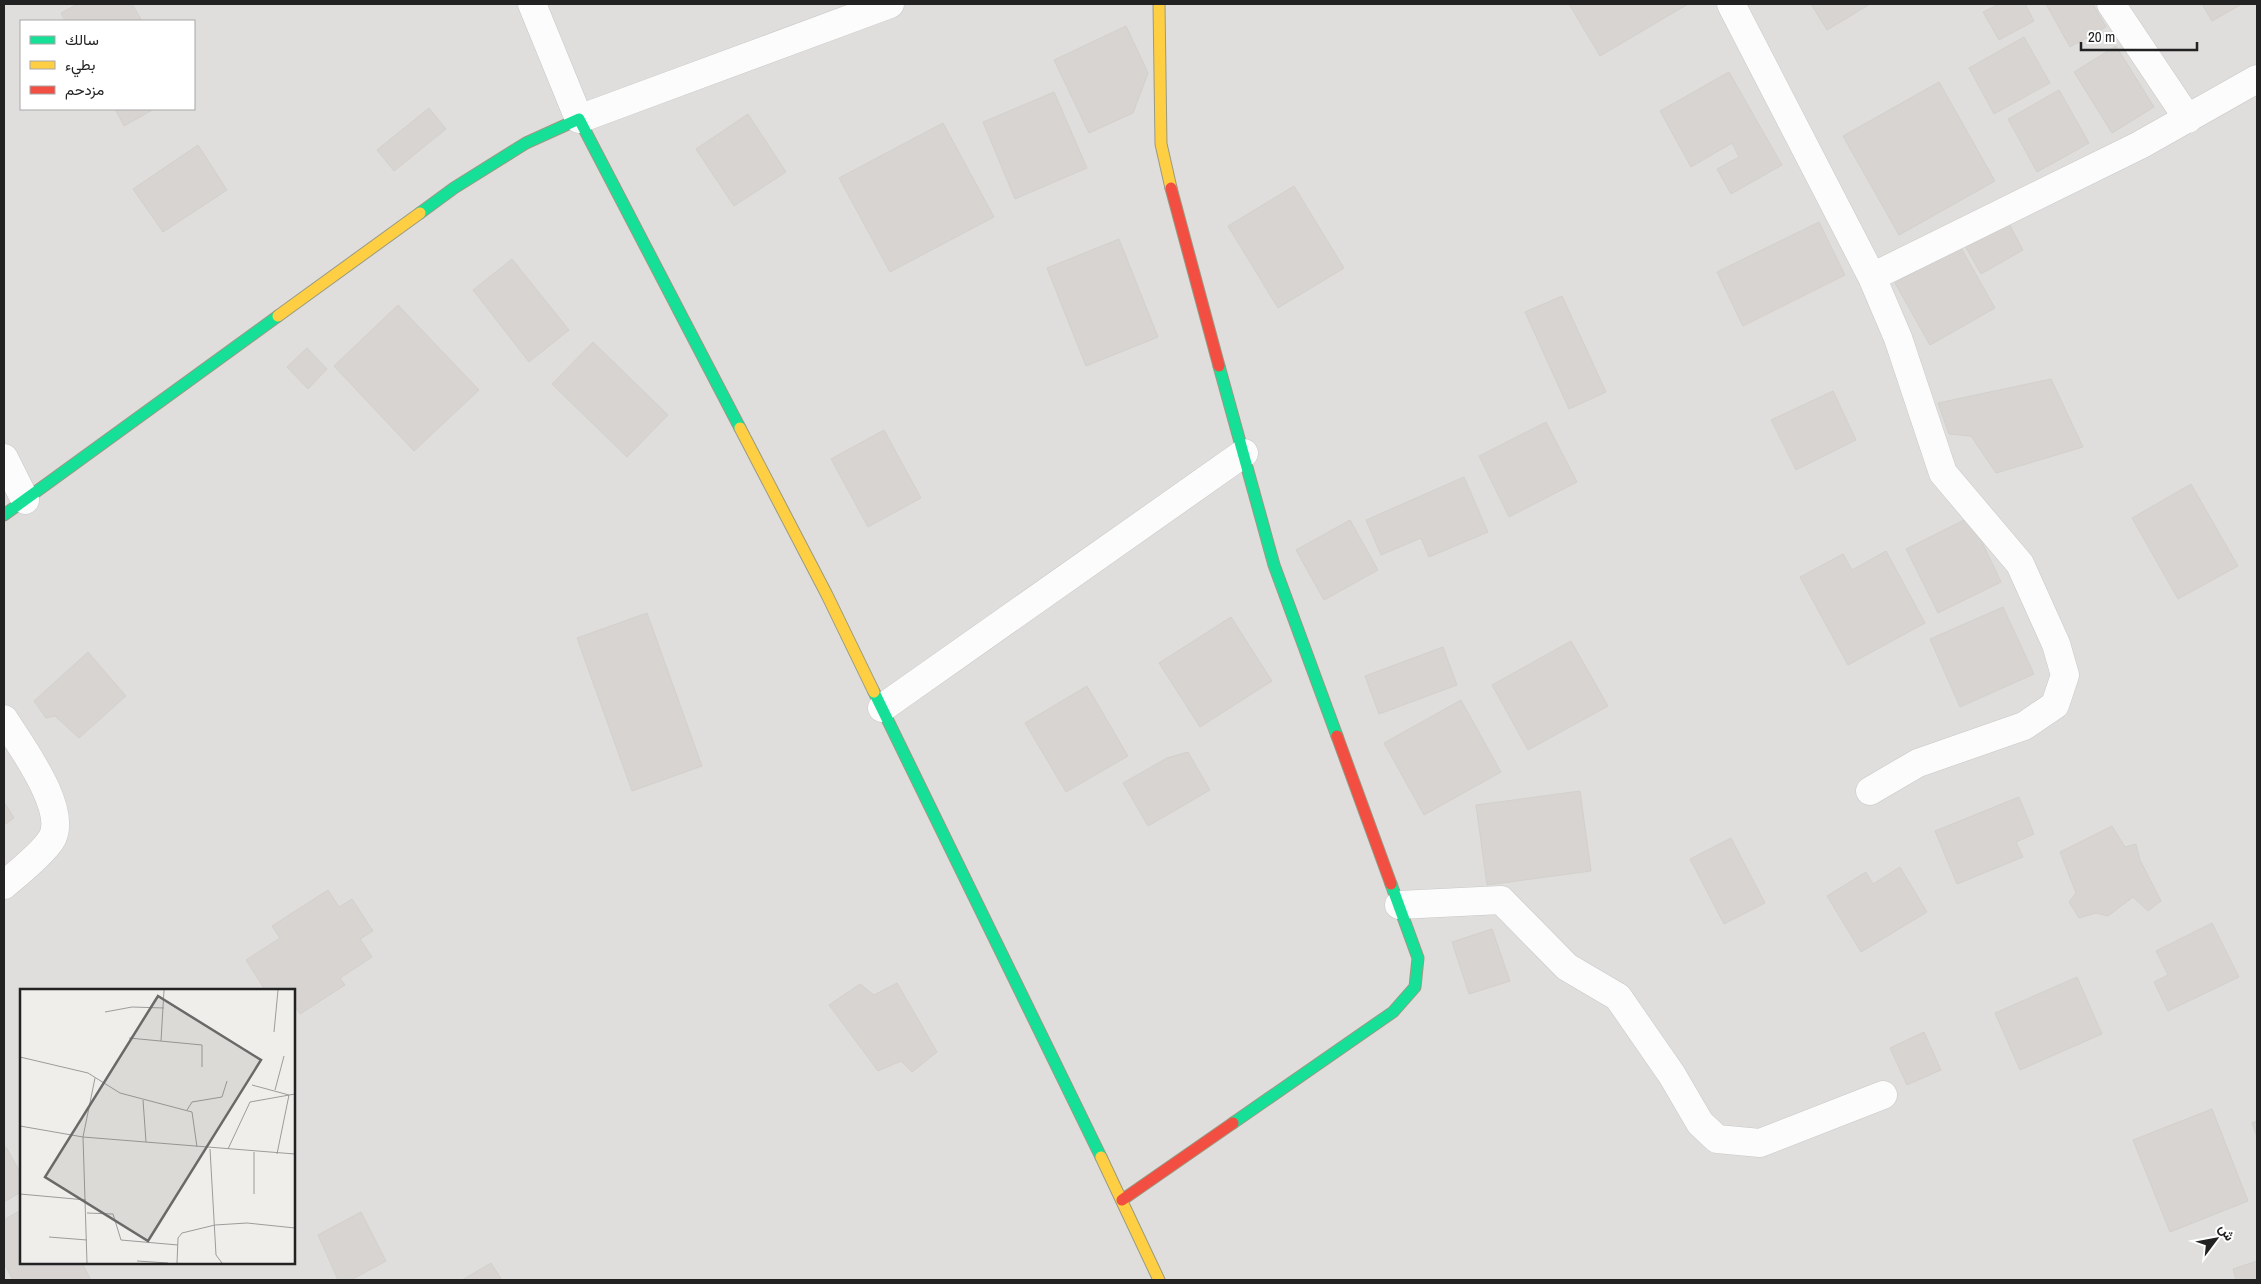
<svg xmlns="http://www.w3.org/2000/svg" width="2261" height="1284" font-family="'Archivo Narrow',Vazirmatn,sans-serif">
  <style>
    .residential { fill: #dfdedc; fill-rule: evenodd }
    .building { fill: #d7d4d2; stroke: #d3d0cc }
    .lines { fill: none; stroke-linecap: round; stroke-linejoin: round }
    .street-casing { stroke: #c9c8c7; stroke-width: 29 }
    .fast-casing { stroke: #999a82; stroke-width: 13 }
    .slow-casing { stroke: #999a82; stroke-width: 13 }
    .jam-casing { stroke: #999a82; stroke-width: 13 }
    .street { stroke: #fdfcfc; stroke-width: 28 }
    .fast { stroke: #16e098; stroke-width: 11 }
    .slow { stroke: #ffcf43; stroke-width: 11 }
    .jam { stroke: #f24e42; stroke-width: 11 }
    .inset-road { fill: none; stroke: #9e9c9b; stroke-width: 1 }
    .view { fill: #6a6968; fill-opacity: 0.15; stroke: #6a6968; stroke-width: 2.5 }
    .inset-edge { fill: none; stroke: #222; stroke-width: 2.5 }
  </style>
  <rect width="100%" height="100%" fill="#f0eeeb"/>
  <path class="residential" d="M4 4H2257V1280H4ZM21 21H194V109H21ZM21 990H294V1263H21Z"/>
  <path class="building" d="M78 4H132L142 21H65L61 13Z
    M1569 4H1688L1600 56Z
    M1811 4H1870L1827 30Z
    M1999 4H2025L2034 21 1999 40 1983 12Z
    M2046 4H2093L2106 27 2070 47Z
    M2202 4H2242L2212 21Z
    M1126 26 1148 73 1133 113 1089 133 1054 60Z
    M2024 37 2050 83 1994 114 1969 68Z
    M2116 46 2154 107 2112 133 2074 72Z
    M1729 72 1782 165 1731 194 1717 169 1739 157 1732 143 1691 167 1660 111Z
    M1939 82 1995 181 1899 235 1843 136Z
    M2059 90 2089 143 2037 172 2008 119Z
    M1054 92 1087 168 1015 199 983 122Z
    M429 108 446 129 394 171 377 150Z
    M115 109H154L124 126Z
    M748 114 786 172 734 206 696 149Z
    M943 123 994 217 890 272 839 178Z
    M198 145 227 190 163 232 133 189Z
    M1294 186 1344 268 1278 308 1228 226Z
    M2007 220 2023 250 1981 274 1964 244Z
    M1819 222 1845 275 1743 326 1717 272Z
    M1119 239 1158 337 1086 366 1047 268Z
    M1960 246 1995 308 1930 345 1895 283Z
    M512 259 569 330 529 362 473 290Z
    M1562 296 1606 392 1569 409 1525 312Z
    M398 305 479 390 414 451 334 366Z
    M593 342 668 415 627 457 552 384Z
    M307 348 327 369 308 389 287 367Z
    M2051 379 2083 447 1996 473 1971 436 1949 434 1938 403Z
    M1833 391 1856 440 1796 470 1771 420Z
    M1546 422 1577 482 1509 517 1479 456Z
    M884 430 921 498 868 527 831 459Z
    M1464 477 1488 532 1429 557 1421 538 1381 555 1366 520Z
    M2191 484 2238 566 2178 599 2132 518Z
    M1970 517 2001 582 1938 613 1906 549Z
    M1350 520 1378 570 1324 600 1296 550Z
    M1886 551 1925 623 1848 665 1800 577 1843 554 1852 570Z
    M2003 607 2034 674 1960 707 1930 639Z
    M647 613 702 766 632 791 577 638Z
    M1231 617 1272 681 1200 727 1159 663Z
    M1571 641 1608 706 1528 750 1492 685Z
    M1443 647 1457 685 1379 714 1365 676Z
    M88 652 126 696 79 738 55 716 46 718 34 701Z
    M1087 686 1128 756 1066 792 1025 723Z
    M1461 700 1501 772 1424 815 1384 743Z
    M1188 752 1210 790 1148 826 1123 783 1167 758Z
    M1580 791 1591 871 1487 885 1476 805Z
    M2019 797 2034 834 2016 842 2023 857 1957 884 1935 831Z
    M4 802 14 818 4 825Z
    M2112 826 2125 847 2136 844 2140 860 2161 901 2148 911 2133 897 2108 916 2096 913 2079 918 2069 902 2076 893 2060 852Z
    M1731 838 1765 903 1724 924 1690 859Z
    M1900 867 1927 912 1861 952 1827 896 1866 872 1873 884Z
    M328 890 339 907 352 899 373 931 360 939 372 957 340 978 345 985 300 1014 294 1005V990H265L246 960 280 938 272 926Z
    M2212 923 2239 977 2168 1011 2154 982 2168 975 2156 951Z
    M1492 929 1510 981 1469 994 1452 942Z
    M2077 977 2102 1034 2020 1070 1995 1013Z
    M897 983 937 1052 912 1072 901 1061 878 1071 829 1005 860 984 874 995Z
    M1924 1032 1941 1070 1907 1085 1890 1048Z
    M2212 1109 2248 1201 2170 1232 2133 1140Z
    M2257 1121V1137L2252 1123Z
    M6 1147 21 1174V1192L4 1202V1148Z
    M21 1210V1263H82L91 1280H13L4 1263V1220Z
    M361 1212 386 1261 351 1280H338L318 1235Z
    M2257 1261V1280H2236L2233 1269Z
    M491 1263 502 1280H462Z"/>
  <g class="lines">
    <defs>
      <path id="street" d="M532 4 579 119 890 4
        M1731 4 1872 277 1898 338 1943 473 2020 564 2056 644 2065 675 2055 705 2024 726 1918 763 1870 791
        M2111 4 2188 119
        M1872 277 2140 145 2257 79
        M4 458 25 500
        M882 708 1244 453
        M4 719C20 745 70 811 51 840 42 854 17 874 4 885
        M1399 905 1501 900 1567 967 1618 997 1672 1075 1700 1123 1717 1139 1760 1143 1883 1095"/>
      <path id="fast" d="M420 213 454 188 526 143 579 119 740 428
        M1219 366 1274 565 1337 736
        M4 515 278 316
        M874 692 1101 1157
        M1233 1123 1393 1012 1415 987 1418 958 1391 884"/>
      <path id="slow" d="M1159 4 1161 144 1171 188
        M278 316 420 213
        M740 428 827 595 874 692
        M1101 1157 1159 1280"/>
      <path id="jam" d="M1171 188 1219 366
        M1337 736 1391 884
        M1122 1200 1233 1123"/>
    </defs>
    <use href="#street" class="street-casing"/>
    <use href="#fast" class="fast-casing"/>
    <use href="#slow" class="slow-casing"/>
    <use href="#jam" class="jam-casing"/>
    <use href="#street" class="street"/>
    <use href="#fast" class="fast"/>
    <use href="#slow" class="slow"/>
    <use href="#jam" class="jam"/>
  </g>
  <g transform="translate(20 989)">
    <rect width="275" height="275" fill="#f0eeeb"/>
    <path class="inset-road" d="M85 23 112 18 144 19M254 43 258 1M109 49 182 56V78M141 52 144 1M0 68 68 84 100 104 172 123 177 158M232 96 269 106M255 101 264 67M123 111 126 153M167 121 172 113 202 108 207 92M0 137 63 148 75 89M190 160 196 266 202 274M208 160 230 113 275 105M234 163V205M257 165 269 106M0 205 66 211M67 224 93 225 101 251 158 256M29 248 67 251M117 272 148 274M67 274 63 148 275 165M157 274 158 249 162 244 195 236 227 234 275 239"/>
    <path class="view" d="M138 7 241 71 128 252 25 188Z"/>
    <rect width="275" height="275" class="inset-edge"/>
  </g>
  <rect width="2261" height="1284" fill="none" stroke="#222222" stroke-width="10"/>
  <rect x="20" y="20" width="175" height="90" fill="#ffffff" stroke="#a7a7a7"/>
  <rect x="30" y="36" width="25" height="8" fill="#16e098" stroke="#a7a7a7"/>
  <text x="65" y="45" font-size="15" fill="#222222">سالك</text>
  <rect x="30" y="61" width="25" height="8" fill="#ffcf43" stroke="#a7a7a7"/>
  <text x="65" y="70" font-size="15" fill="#222222">بطيء</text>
  <rect x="30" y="86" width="25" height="8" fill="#f24e42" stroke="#a7a7a7"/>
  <text x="65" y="95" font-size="15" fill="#222222">مزدحم</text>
  <g transform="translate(2216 1239) rotate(58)" stroke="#ffffff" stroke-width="4" paint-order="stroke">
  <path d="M0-4L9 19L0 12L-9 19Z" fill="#222222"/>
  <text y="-8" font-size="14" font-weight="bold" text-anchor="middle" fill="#222222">ش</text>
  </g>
  <path d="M2081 42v8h116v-8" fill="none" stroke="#222222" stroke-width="2.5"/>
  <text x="2088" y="42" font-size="15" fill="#222222" stroke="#ffffff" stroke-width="4" paint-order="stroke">20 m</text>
</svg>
